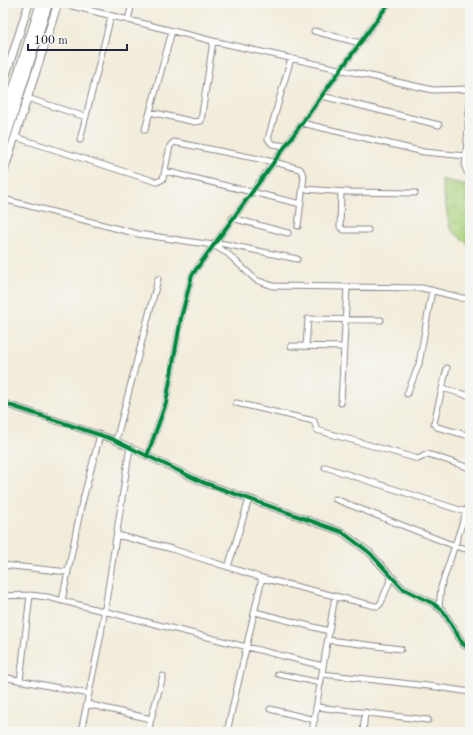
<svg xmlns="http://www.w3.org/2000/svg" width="473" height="735" font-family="'Old Standard TT',serif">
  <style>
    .wetland { fill: url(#wetland-marsh); stroke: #66795b }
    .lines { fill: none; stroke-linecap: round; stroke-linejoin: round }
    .minor-casing { stroke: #8a878a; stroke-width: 7 }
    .tertiary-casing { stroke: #8a878a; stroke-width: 8 }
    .secondary-casing { stroke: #8a878a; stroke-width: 9 }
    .primary-casing { stroke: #8a878a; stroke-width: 10 }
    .minor { stroke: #fff; stroke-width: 5 }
    .tertiary { stroke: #fff; stroke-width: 6 }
    .secondary { stroke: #fff; stroke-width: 7 }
    .primary { stroke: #fff; stroke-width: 8 }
    .cycleway-casing { stroke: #f6f6f2; stroke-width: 6 }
    .cycleway { stroke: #00873e; stroke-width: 4 }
  </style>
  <defs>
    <pattern id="wetland-marsh" width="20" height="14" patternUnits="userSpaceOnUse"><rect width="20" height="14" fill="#a9d07b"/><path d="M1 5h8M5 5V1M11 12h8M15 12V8" fill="none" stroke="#91b26b"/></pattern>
  </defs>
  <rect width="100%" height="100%" fill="#f6f6f2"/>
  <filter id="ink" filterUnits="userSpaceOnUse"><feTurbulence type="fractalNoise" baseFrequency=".025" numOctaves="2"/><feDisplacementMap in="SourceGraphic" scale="8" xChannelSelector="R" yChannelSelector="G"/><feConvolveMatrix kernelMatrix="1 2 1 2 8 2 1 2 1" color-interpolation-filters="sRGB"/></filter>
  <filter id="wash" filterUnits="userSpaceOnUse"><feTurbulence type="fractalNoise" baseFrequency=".012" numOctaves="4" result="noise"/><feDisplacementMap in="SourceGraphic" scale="16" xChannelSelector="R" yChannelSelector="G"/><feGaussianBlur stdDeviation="0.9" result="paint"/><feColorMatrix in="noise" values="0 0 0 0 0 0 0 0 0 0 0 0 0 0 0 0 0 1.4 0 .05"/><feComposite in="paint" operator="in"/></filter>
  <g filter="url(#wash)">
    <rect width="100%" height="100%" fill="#f2ecda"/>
    <path class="wetland" d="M441 179 470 186V246L450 229Z"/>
  </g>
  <g filter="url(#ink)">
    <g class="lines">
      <defs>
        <path id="minor" d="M60 3 213 41 433 90 470 89
          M128 20 132 3
          M314 31 360 43
          M322 96 439 125
          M27 98 86 117
          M470 99 465 167 467 172 470 174
          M150 112 195 122 201 121 213 41
          M302 123 424 152 466 156
          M145 130 172 31
          M15 137 157 182 163 179 170 146 174 142 274 162 300 169 304 176 298 226
          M80 140 111 16
          M286 146 272 144 268 139 291 58
          M165 171 301 204
          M303 189 348 192 415 193
          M341 192 340 227 344 230H368
          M3 199 138 234 213 245 227 253 256 280 273 286 422 288 470 300
          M232 218 288 233
          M215 242 297 259
          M291 346 344 347
          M306 346 308 319 381 320
          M447 368 434 423 437 427 470 436
          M442 388 470 396
          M407 394 419 364 432 290
          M236 403 314 421 317 430 418 459 428 454 470 468
          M341 403 347 287
          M116 441 158 279
          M147 456 166 403 181 318 192 275 389 3
          M325 467 466 512
          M335 499 455 546 470 550
          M117 535 172 549 262 578 375 606H378L381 603 391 578
          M3 565 68 572
          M228 567 249 499
          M3 596 30 595 47 597 323 666
          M62 601 81 507 100 435
          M439 608 441 587 470 500
          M255 612 329 631
          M328 640 401 649
          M278 674 321 683
          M322 674 437 687 470 692
          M3 677 89 694
          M20 681 30 595
          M87 704 151 719 163 676
          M317 707 428 720
          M270 709 315 720
          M81 732 101 634 130 447
          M148 732 151 719
          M227 732 262 578
          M312 732 335 596
          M363 732 365 712"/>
        <path id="tertiary" d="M3 403 112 439 202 482 342 532 370 553 402 588 434 604 443 611 463 644 470 649"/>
        <path id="secondary" d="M3 84 29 3
          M3 174 58 3"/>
        <path id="primary" d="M3 122 41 3
          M3 147 48 3"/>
      </defs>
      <use href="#minor" class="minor-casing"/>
      <use href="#tertiary" class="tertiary-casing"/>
      <use href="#secondary" class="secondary-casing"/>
      <use href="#primary" class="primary-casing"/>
      <use href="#minor" class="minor"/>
      <use href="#tertiary" class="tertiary"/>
      <use href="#secondary" class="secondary"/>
      <use href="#primary" class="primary"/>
      <defs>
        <path id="cycleway" d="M3 403 112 439 202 482 342 532 370 553 402 588 434 604 443 611 463 644 470 649
          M147 456 166 403 181 318 192 275 389 3"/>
      </defs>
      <use href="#cycleway" class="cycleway-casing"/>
      <use href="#cycleway" class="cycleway"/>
    </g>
  </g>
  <rect width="473" height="735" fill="none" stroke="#f6f6f2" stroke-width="16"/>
  <path d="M28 44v6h99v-6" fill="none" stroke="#22223b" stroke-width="2"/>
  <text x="34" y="44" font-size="12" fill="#22223b" stroke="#f6f6f2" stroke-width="3" paint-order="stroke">100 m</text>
</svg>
